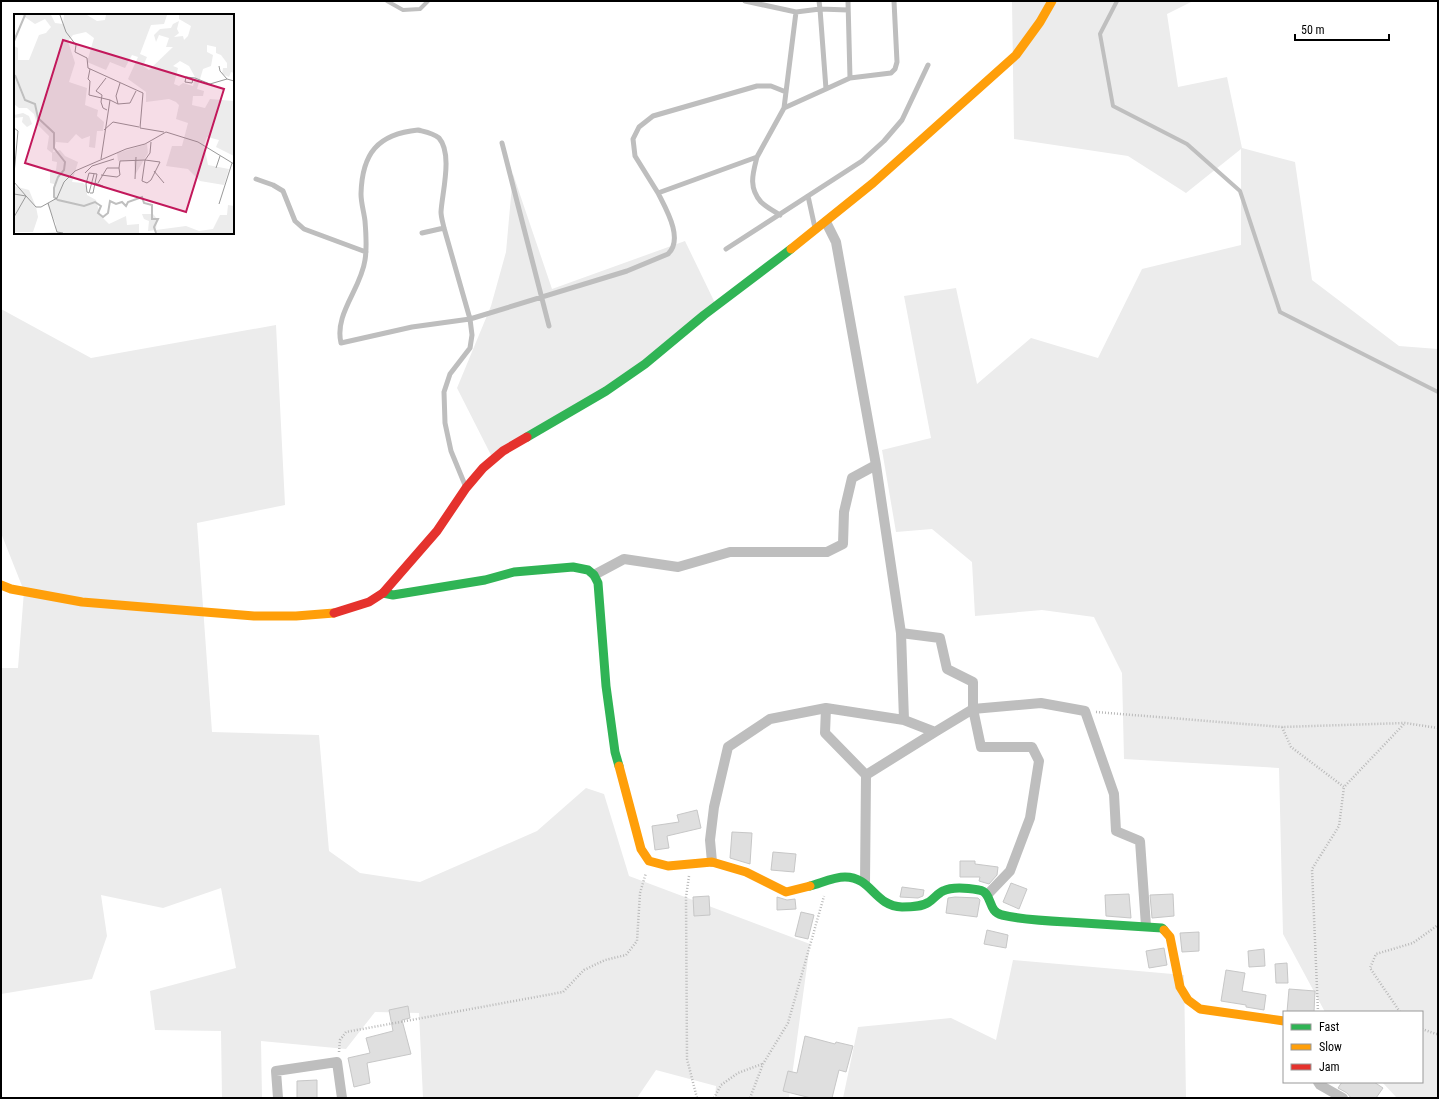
<svg xmlns="http://www.w3.org/2000/svg" width="1439" height="1099" font-family="'Roboto Condensed',sans-serif">
  <style>
    .green { fill: #ececec }
    .lines { fill: none; stroke-linecap: round; stroke-linejoin: round }
    .stream { stroke: #bfbfbf; stroke-width: 4 }
    .building { fill: #dfdfdf; stroke: #c7c7c7 }
    .path { stroke: #b9b9b9; stroke-width: 2.5; stroke-dasharray: 1 2; stroke-linecap: butt }
    .lane { stroke: #bebebe; stroke-width: 5 }
    .street { stroke: #bebebe; stroke-width: 10 }
    .fast { stroke: #30b455; stroke-width: 9 }
    .slow { stroke: #ff9f0a; stroke-width: 9 }
    .jam { stroke: #e5322d; stroke-width: 9 }
    .inset-river { fill: none; stroke: #bfbfbf; stroke-width: 2 }
    .inset-road { fill: none; stroke: #999; stroke-width: 1 }
    .view { fill: #c2185b; fill-opacity: 0.15; stroke: #c2185b; stroke-width: 2 }
    .inset-edge { fill: none; stroke: #000; stroke-width: 2 }
  </style>
  <rect width="100%" height="100%" fill="#fff"/>
  <path class="green" d="M1012 1H1193L1167 14 1178 87 1227 77 1242 148 1295 162 1312 280 1399 346 1438 349V1098H1396V1097L1382 1082H1422V1012H1325L1283 934 1279 768 1124 759 1122 673 1094 617 1042 610 975 616 972 562 932 529 896 532 882 450 931 438 904 296 956 288 977 384 1031 338 1098 358 1142 269 1241 245V149L1186 193 1128 156 1014 139Z
    M513 174 552 289 685 241 715 303 610 391 492 457 457 388 491 306 506 252Z
    M1 309 91 358 276 325 285 505 197 523 212 732 319 735 329 851 360 873 420 882 537 831 586 788 604 794 629 876 810 944 789 1098H715L716 1086 656 1070 637 1098H423L419 1013 375 1012 346 1049 261 1041 262 1098H222L221 1031 155 1030 150 991 236 968 221 888 163 908 101 895 107 936 92 979 1 994V668H18L24 591 1 533Z
    M1013 960 1184 975 1186 1098H843L858 1027 951 1018 996 1040Z"/>
  <g class="lines">
    <path class="stream" d="M387 1 403 10 420 9 428 1
      M1117 1 1100 34 1113 106 1187 144 1240 191 1280 312 1438 392"/>
  </g>
  <path class="building" d="M697 810 701 828 667 836 669 848 655 850 652 826 679 822 677 815Z
    M732 832 752 833 750 864 730 858Z
    M773 852 796 854 794 872 771 870Z
    M960 861H975V864L998 867 997 875 989 884 979 881 980 877H960Z
    M1011 883 1027 889 1019 909 1003 902Z
    M902 887 924 890 923 896 918 898 900 897Z
    M1129 894 1131 918 1106 916 1105 895Z
    M1173 894 1174 916 1152 918 1150 895Z
    M709 896 710 915 694 916 693 897Z
    M777 897 787 900 795 899 796 909 777 910Z
    M955 897 978 898 980 900 977 917 946 913 948 898Z
    M801 912 814 915 808 939 795 936Z
    M987 930 1008 935 1006 948 984 944Z
    M1199 932V951L1182 952 1180 933Z
    M1164 948 1167 965 1149 968 1146 951Z
    M1264 949 1265 966 1249 967 1248 951Z
    M1287 963 1288 983H1276L1275 964Z
    M1226 970 1245 973 1242 991 1266 995 1264 1010 1246 1007V1005L1221 1001Z
    M1289 989 1315 991 1314 1012H1287Z
    M408 1006 410 1018 402 1020 411 1054 367 1063 370 1083 354 1087 348 1058 370 1053 366 1038 393 1031 389 1010Z
    M805 1036 835 1044 836 1042 853 1046 846 1072 839 1070 832 1098H811L783 1091 788 1071 797 1073Z
    M317 1080V1098H297V1081Z
    M1342 1082H1374L1383 1088 1376 1098H1351L1347 1093 1338 1088Z"/>
  <g class="lines">
    <path class="path" d="M1096 712 1282 727 1405 723 1438 728
      M1282 727 1291 747 1344 787 1405 723
      M689 876 686 897 687 1059 697 1098
      M1318 1012 1312 869 1339 826 1344 787
      M1400 1012 1370 968 1376 954 1413 943 1438 925
      M1422 1029 1436 1034H1438
      M339 1052 340 1040 346 1032 563 992 584 970 605 960 626 955 637 941 640 893 646 873
      M714 1098 721 1085 738 1073 762 1064
      M750 1098 763 1064 788 1023 824 896"/>
    <path class="lane" d="M745 1 796 12 820 9 826 89 850 78 891 73 895 69 897 62 894 1
      M819 1 820 9 848 10
      M848 1 850 78
      M784 108 826 89
      M418 130C426 132 433 133 439 138 453 154 442 193 441 212 441 217 443 223 444 228L470 319 412 327 341 343C334 314 361 289 365 260 367 248 366 233 365 221 364 212 361 203 361 194 362 153 378 134 418 130Z
      M502 143 549 326
      M757 157C753 173 748 187 761 202 766 207 774 211 780 215
      M256 179 273 185 283 191 295 221 304 229 366 252
      M658 193 635 156 633 139 639 127 653 116 757 86H771L786 92
      M808 196 815 228
      M422 233 444 228
      M726 249 862 161 884 141 902 120 928 65
      M465 485 451 451 445 423 444 392 450 374 470 348 472 335 470 319 627 271 668 254C684 239 666 209 658 193L757 157 784 108 796 12"/>
    <path class="street" d="M594 575 624 559 678 567 730 552H827L843 544 844 512 852 478 876 465
      M901 633 940 638 947 669 973 682V709L981 747H1032L1039 761 1030 818 1010 871 987 895
      M826 708 825 733 866 775 865 883
      M904 720 935 732 973 709 1041 703 1085 711 1114 794 1116 831 1140 841 1146 926
      M866 775 935 732
      M712 862 710 840 714 807 728 747 770 719 826 708 904 720 901 633 876 465 836 242 826 222
      M1318 1082 1320 1085 1343 1098
      M278 1098 276 1071 337 1062 342 1098"/>
    <path class="fast" d="M527 437 606 391 645 364 704 315 791 249
      M383 593 393 595 485 580 514 572 573 567 588 570 594 575 598 583 606 686 615 752 619 766
      M810 886C821 883 834 877 845 877 872 877 874 906 902 907 911 907 922 907 929 902 934 899 938 893 943 891 953 886 968 888 979 890 993 892 987 912 1002 915 1023 920 1046 921 1068 922 1099 924 1131 926 1162 928L1164 930"/>
    <path class="slow" d="M791 249 873 183 1016 55 1040 22 1052 1
      M1 585 11 589 82 602 254 616H296L334 613
      M619 766 641 849 649 861 668 866 712 862 746 872 786 892 810 886
      M1164 930 1170 937 1180 987 1188 1000 1200 1009 1284 1021"/>
    <path class="jam" d="M334 613 369 602 383 593 437 531 466 488 483 468 503 451 527 437"/>
  </g>
  <g transform="translate(14 14)">
    <rect width="220" height="220" fill="#fff"/>
    <path d="M8 1H37L41 9 49 10 50 1H73L83 7 91 6 92 1H153L150 10 137 11 126 40 133 43 129 52 135 56 159 33H152L155 24 145 21 142 28 140 21 146 15 157 14 159 10 165 7 163 15 165 19 160 23 169 22 170 26 174 22 177 12 165 5V1H220V59L217 58 215 63 208 60 209 54H213V49L207 41 202 39V33L193 31V38L199 41 197 52 189 55 183 75 190 77 189 82H179L178 91 191 94 196 85 220 87V142L202 133 205 126 193 123 190 131 194 151 215 155 210 171 186 167 174 155 152 152 158 132H168L174 109 162 105 165 91 162 88 155 85 132 88V78L114 65 124 43 118 41 111 54 96 48 92 56 73 48 80 24 72 18 59 21 54 27 61 49 55 68 73 74 71 91 84 96 83 102 90 108 89 117H83L81 134 75 133 76 122 68 125 62 120 54 129 42 128 39 138 46 136 51 142 64 148 58 168 69 169 73 173V181L82 186 86 201 95 210 112 202 113 211 125 210V219H29L42 218V210L33 190 41 185 40 170 36 169V157L42 156 43 148 38 147V139L33 135 35 122 23 110 20 100 13 94H5L0 90V32L4 34V46H15L25 21 32 19 37 13 31 5 21 10ZM166 47 175 52 181 63 179 72 169 69 165 72 160 70 164 54 159 52ZM9 99 15 102 18 110 13 113 8 108 9 103 0 104V101ZM133 130 134 139 121 161 120 147H104L103 139ZM0 172 15 176 22 193 24 203 19 218H0ZM214 191 220 192V219H142V216L134 217 135 207 130 205 128 200H139L143 205 142 216 172 212 185 217 199 215 206 201H213Z" fill="#ececec" fill-rule="evenodd"/>
    <path class="inset-river" d="M0 27 11 1M0 41V65M1 61 11 86 21 90 24 104 40 119V134L51 148 50 156 44 163 40 174V183L44 186 70 192 81 188 87 192 84 199 89 203 94 199 96 187 102 190 108 188 112 192 114 188 128 183 130 189 138 191V205H144L140 213 142 219"/>
    <path class="inset-road" d="M46 1 52 18 62 31 61 38 73 44 74 54 129 79 126 114 150 118M205 52 206 57 213 65M76 55 74 65 76 67 75 81 96 86M92 64 82 77 88 81 87 88 89 94 93 96M179 65 178 69 171 68 172 63 181 64 196 70 213 65 220 67M104 90 102 82 106 69M0 114 4 117 0 160M90 116 99 108 125 113M87 145 96 86 104 90 116 89 122 77M131 146 146 148 137 166 133 169 128 167ZM202 154 206 142M140 157 150 169M71 159 78 152 100 145M80 160 75 179 73 178 72 170 75 159 83 160 81 169 89 172M87 161 103 163 106 161 105 154M121 165 122 143M0 168 12 182 0 203M84 169 93 154H105L106 147 131 146 136 139 137 128M76 179H79L81 169M0 180 12 182 22 193H27L43 184 50 168 61 157 112 135 131 130 152 118 184 128 220 150M34 189 43 218 49 219M205 190 218 149"/>
    <path class="view" d="M49 26 210 75 172 198 11 149Z"/>
    <rect width="220" height="220" class="inset-edge"/>
  </g>
  <rect width="1439" height="1099" fill="none" stroke="#000000" stroke-width="4"/>
  <rect x="1283" y="1011" width="140" height="72" fill="#ffffff" stroke="#999999"/>
  <rect x="1291" y="1024" width="20" height="6" fill="#30b455" stroke="#999999"/>
  <text x="1319" y="1031" font-size="12" fill="#000000">Fast</text>
  <rect x="1291" y="1044" width="20" height="6" fill="#ff9f0a" stroke="#999999"/>
  <text x="1319" y="1051" font-size="12" fill="#000000">Slow</text>
  <rect x="1291" y="1064" width="20" height="6" fill="#e5322d" stroke="#999999"/>
  <text x="1319" y="1071" font-size="12" fill="#000000">Jam</text>
  <path d="M1295 34v6h94v-6" fill="none" stroke="#000000" stroke-width="2"/>
  <text x="1301" y="34" font-size="12" fill="#000000" stroke="#ffffff" stroke-width="3" paint-order="stroke">50 m</text>
</svg>
